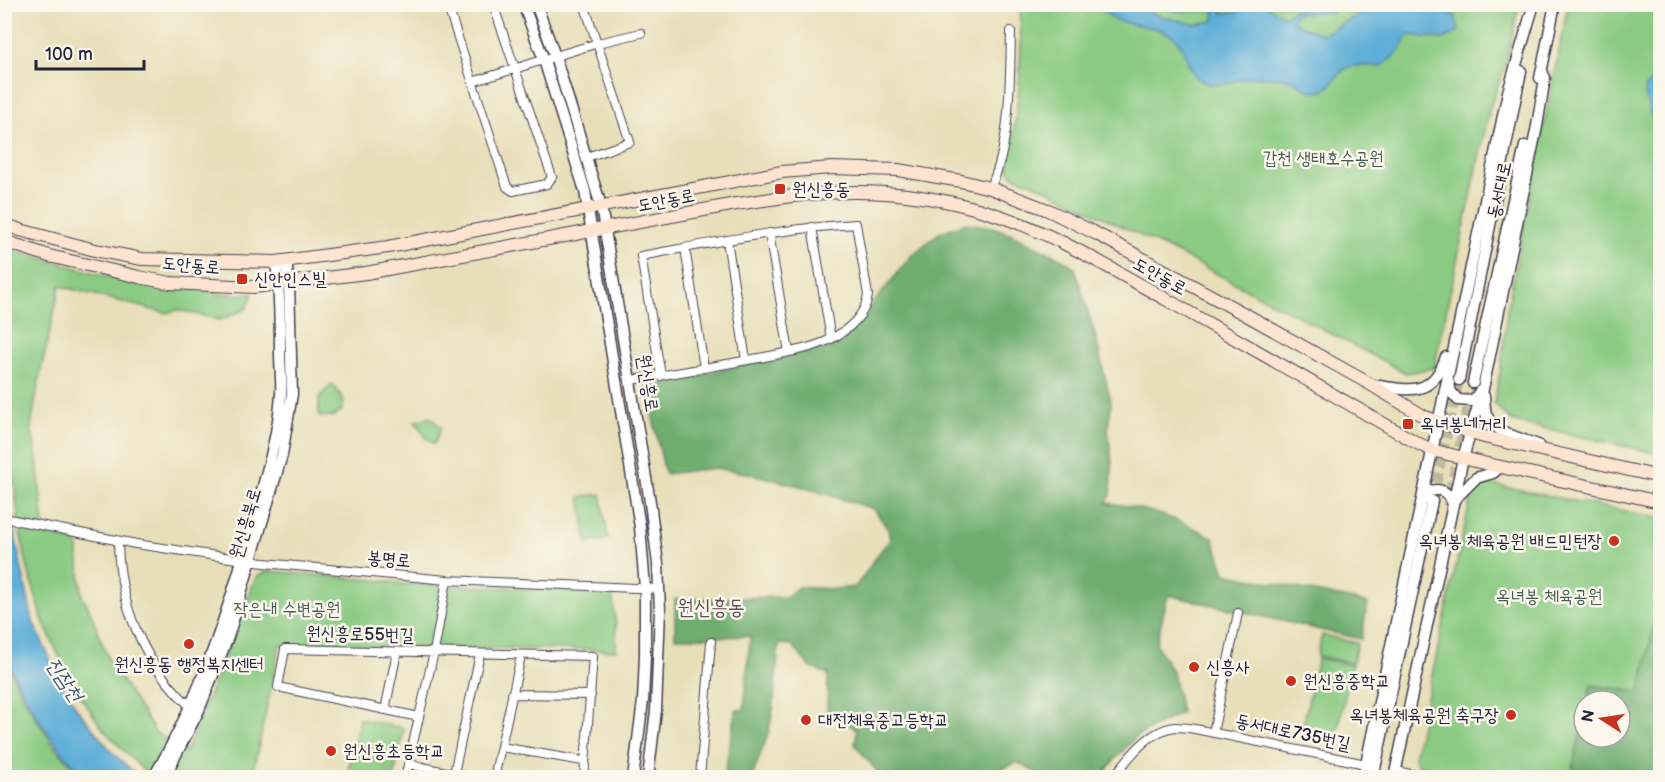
<svg xmlns="http://www.w3.org/2000/svg" width="1665" height="782" font-family="'Balsamiq Sans','Poor Story',sans-serif">
  <style>
    .green { fill: #8aca82; stroke: #56765e; stroke-width: 1.5 }
    .forest { fill: #6fae70; stroke: #486856; stroke-width: 1.5 }
    .water { fill: #5daed8; stroke: #40688a; stroke-width: 1.5 }
    .lines { fill: none; stroke-linecap: round; stroke-linejoin: round }
    .tertiary-tunnel { stroke: #c0b9a0; stroke-width: 10; stroke-dasharray: 10 5; stroke-linecap: butt }
    .minor-casing { stroke: #403e4e; stroke-width: 10 }
    .tertiary-casing { stroke: #403e4e; stroke-width: 13 }
    .secondary-casing { stroke: #403e4e; stroke-width: 14 }
    .minor { stroke: #fff; stroke-width: 8 }
    .tertiary { stroke: #fff; stroke-width: 10 }
    .secondary { stroke: #fde4d1; stroke-width: 12 }
    .poi-dot { fill: #c8321e; stroke: #fbf7ec; stroke-width: 2 }
    .labels { text-anchor: middle; stroke-width: 5; stroke-linejoin: round; paint-order: stroke }
    .park-label { font-size: 18px; fill: #465d54; stroke: #fbf7ec }
    .poi-label { font-size: 18px; fill: #22223b; stroke: #fbf7ec; text-anchor: start }
    .street-label { font-size: 18px; fill: #22223b; stroke: #fbf7ec }
    .water-label { font-size: 20px; font-style: italic; fill: #3a5a7a; stroke: #fbf7ec }
    .quarter-label { font-size: 21px; fill: #604b59; stroke: #fbf7ec }
  </style>
  <rect width="100%" height="100%" fill="#fbf7ec"/>
  <filter id="ink" filterUnits="userSpaceOnUse"><feTurbulence type="fractalNoise" baseFrequency=".0167" numOctaves="2"/><feDisplacementMap in="SourceGraphic" scale="12" xChannelSelector="R" yChannelSelector="G"/><feConvolveMatrix kernelMatrix="1 2 1 2 8 2 1 2 1" color-interpolation-filters="sRGB"/></filter>
  <filter id="wash" filterUnits="userSpaceOnUse"><feTurbulence type="fractalNoise" baseFrequency=".008" numOctaves="4" result="noise"/><feDisplacementMap in="SourceGraphic" scale="24" xChannelSelector="R" yChannelSelector="G"/><feGaussianBlur stdDeviation="1.35" result="paint"/><feColorMatrix in="noise" values="0 0 0 0 0 0 0 0 0 0 0 0 0 0 0 0 0 1.4 0 .05"/><feComposite in="paint" operator="in"/></filter>
  <g filter="url(#wash)">
    <rect width="100%" height="100%" fill="#e8dfb9"/>
    <path class="green" d="M1020 5H1519L1507 61 1490 107 1434 368 1406 373 1183 256 1035 184 1013 176 1008 168C1018 113 1023 60 1020 5Z
      M1568 5H1660V454L1511 421 1494 403 1501 368 1507 310Z
      M4 248 114 278 206 289 219 294H253L246 309 220 320 178 310 165 313 60 286 39 379 31 427 36 452 45 534 77 541 82 597 88 606 109 661 156 733 186 752 256 577 268 571 375 580 405 584 573 590 582 594H612L616 626V650L280 645 252 777H150L103 729 74 687 44 624 28 570 20 532 13 473 5 432Z
      M333 384 344 401 342 410 334 416 319 417V397Z
      M431 417 441 428 434 444 426 438 415 421Z
      M1485 483 1660 518V596L1640 693 1591 685 1588 701H1584V718L1571 777H1474L1417 765 1414 757 1472 493 1477 486Z
      M601 494 608 539 587 543 580 497Z
      M1322 635 1357 643 1353 663 1317 656Z
      M4 658 23 697 55 748 84 777H5Z
      M1318 658 1352 665 1336 737 1302 730Z
      M359 719 404 728 394 777H347Z"/>
    <path class="forest" d="M966 223 992 227 1012 234 1062 259 1075 268 1095 335 1111 402 1108 431 1112 462 1111 495 1106 503C1144 507 1180 519 1213 538L1225 573 1368 603 1361 639 1168 595 1156 644 1173 673 1181 713 1137 736 1114 760 1101 778 1044 777 1017 762 983 777H882L855 745 857 730 827 710 828 674 810 667 792 645 779 644 773 710 768 734 752 777H724L736 710H744L750 636 675 638V599L786 597 798 587 835 589 855 587C868 572 876 554 890 540L888 529 874 509 799 486 752 474 715 468 665 474 646 386 840 345 911 256 939 233Z
      M1660 596V777H1583L1573 766 1584 718V737H1620V701H1588L1591 685 1640 692Z"/>
    <path class="water" d="M1389 5H1425L1437 11 1455 15 1459 31 1443 39 1409 35 1400 51 1381 67C1370 66 1356 63 1345 69 1336 74 1332 88 1322 91 1307 94 1301 83 1288 79 1279 76 1265 77 1256 77 1237 77 1221 91 1202 81 1185 72 1189 45 1169 34 1147 21 1114 30 1099 5H1136L1160 16 1194 24 1214 21 1215 11 1212 10 1176 11 1152 5H1222L1220 10 1223 13 1237 12 1253 5H1265L1284 16 1304 5H1343L1331 12 1297 13 1292 20 1304 28 1323 34 1375 6Z
      M1660 73V202L1652 184V163L1656 160V151L1651 144 1655 129 1644 89Z
      M4 483 33 622 57 674 77 709 111 751 139 777H87C77 768 66 758 58 747 36 718 19 687 4 654Z"/>
  </g>
  <g filter="url(#ink)">
    <g class="lines">
      <path class="tertiary-tunnel" d="M1433 497 1459 380
        M1447 506 1473 383"/>
      <defs>
        <path id="minor" d="M447 4 507 187 513 191 547 184 552 177 493 4
          M584 4 630 142 587 157
          M472 82 598 43 641 33
          M990 188C1011 147 1010 77 1011 31
          M812 227 831 339
          M769 233 789 352
          M727 240 746 360
          M685 248 704 368
          M631 380C674 374 716 366 759 358 783 353 809 350 831 339 848 330 866 315 868 295L856 224C783 228 712 243 641 256L661 376
          M4 518 136 544 264 563 447 580 659 589
          M118 541C119 604 143 664 191 707
          M512 694 591 695
          M385 710 397 652
          M419 717 278 687 285 649 593 656 584 778
          M1213 733 1238 613
          M501 747 583 761
          M408 764 474 778
          M1396 771 1429 778
          M454 773 480 654
          M405 778 434 652 447 580
          M494 778 521 656
          M700 778 711 642
          M1113 778C1128 758 1149 730 1175 727 1181 727 1189 728 1195 729L1366 764"/>
        <path id="tertiary" d="M523 4 544 60 585 191 640 527 645 588V656L643 701 633 778
          M536 4 555 56 601 206 650 502 658 564 660 611 656 710 648 778
          M1540 78 1555 4
          M1448 380 1451 392 1458 400 1473 401 1480 391
          M1459 380 1521 71
          M1473 383 1525 146
          M1374 385C1410 391 1432 397 1446 357
          M1484 396C1485 403 1484 410 1487 416 1495 433 1522 439 1538 445
          M1455 499 1476 478 1493 473 1500 467
          M1423 500 1427 492C1440 487 1449 491 1453 505
          M153 778C201 698 229 609 254 519 265 479 278 437 281 395 282 381 280 367 280 353 280 323 280 293 276 262
          M164 778 199 710 228 637 282 455 292 394 289 283 286 262
          M1363 778 1508 92 1534 4
          M1373 778 1432 501
          M1394 778 1463 458 1483 389 1537 126 1545 78 1542 71"/>
        <path id="secondary" d="M4 224 20 230 95 250 142 259 276 262 388 247 782 172 831 168 898 170 961 181 990 188 1048 210 1097 234 1250 317 1370 384 1425 417 1484 437 1660 477
          M4 241 49 256 139 277 170 283 254 287 366 273 736 204C761 201 786 196 812 194 865 189 922 194 974 208 1044 227 1106 266 1169 301 1252 348 1334 395 1417 443L1432 450 1483 463 1660 502"/>
      </defs>
      <use href="#minor" class="minor-casing"/>
      <use href="#tertiary" class="tertiary-casing"/>
      <use href="#secondary" class="secondary-casing"/>
      <use href="#minor" class="minor"/>
      <use href="#tertiary" class="tertiary"/>
      <use href="#secondary" class="secondary"/>
    </g>
  </g>
  <g class="poi-dot">
    <rect x="774" y="183" width="12" height="12" rx="3"/>
    <rect x="236" y="273" width="12" height="12" rx="3"/>
    <rect x="1402" y="418" width="12" height="12" rx="3"/>
    <circle cx="1614" cy="541" r="6"/>
    <circle cx="189" cy="644" r="6"/>
    <circle cx="1194" cy="667" r="6"/>
    <circle cx="1291" cy="681" r="6"/>
    <circle cx="1511" cy="715" r="6"/>
    <circle cx="806" cy="720" r="6"/>
    <circle cx="331" cy="751" r="6"/>
  </g>
  <g class="labels">
    <g class="park-label">
      <text x="1323" y="164">갑천 생태호수공원</text>
      <text x="1549" y="602">옥녀봉 체육공원</text>
      <text x="287" y="615">작은내 수변공원</text>
    </g>
    <g class="poi-label">
      <text x="792" y="195">원신흥동</text>
      <text x="254" y="285">신안인스빌</text>
      <text x="1420" y="430">옥녀봉네거리</text>
      <text x="1602" y="547" text-anchor="end">옥녀봉 체육공원 배드민턴장</text>
      <text x="189" y="670" text-anchor="middle">원신흥동 행정복지센터</text>
      <text x="1206" y="673">신흥사</text>
      <text x="1303" y="687">원신흥중학교</text>
      <text x="1499" y="721" text-anchor="end">옥녀봉체육공원 축구장</text>
      <text x="818" y="726">대전체육중고등학교</text>
      <text x="343" y="757">원신흥초등학교</text>
    </g>
    <g class="street-label">
      <text transform="translate(1499 190) rotate(-78)" y="6">동서대로</text>
      <text transform="translate(666 200) rotate(-11)" y="6">도안동로</text>
      <text transform="translate(191 265) rotate(5)" y="6">도안동로</text>
      <text transform="translate(1160 276) rotate(29)" y="6">도안동로</text>
      <text transform="translate(648 383) rotate(81)" y="6">원신흥로</text>
      <text transform="translate(245 523) rotate(-74)" y="6">원신흥북로</text>
      <text transform="translate(389 559) rotate(5)" y="6">봉명로</text>
      <text transform="translate(360 634) rotate(1)" y="6">원신흥로55번길</text>
      <text transform="translate(1293 732) rotate(12)" y="6">동서대로735번길</text>
    </g>
    <g class="water-label">
      <text transform="translate(65 679) rotate(56)" y="7">진잠천</text>
    </g>
    <g class="quarter-label">
      <text x="711" y="614">원신흥동</text>
    </g>
  </g>
  <rect width="1665" height="782" fill="none" stroke="#fbf7ec" stroke-width="24"/>
  <g transform="translate(1602 719) rotate(282)"><circle r="28" fill="#fbf7ec" stroke="#a4a2a5" stroke-width="1.5"/>
  <path d="M0-4.5L10 22L0 15L-10 22Z" fill="#c8321e"/>
  <text y="-9" font-size="16" font-weight="bold" text-anchor="middle" fill="#22223b">N</text>
  </g>
  <path d="M36 60v9h108v-9" fill="none" stroke="#22223b" stroke-width="3"/>
  <text x="45" y="60" font-size="18" fill="#22223b" stroke="#fbf7ec" stroke-width="4.5" paint-order="stroke">100 m</text>
</svg>
